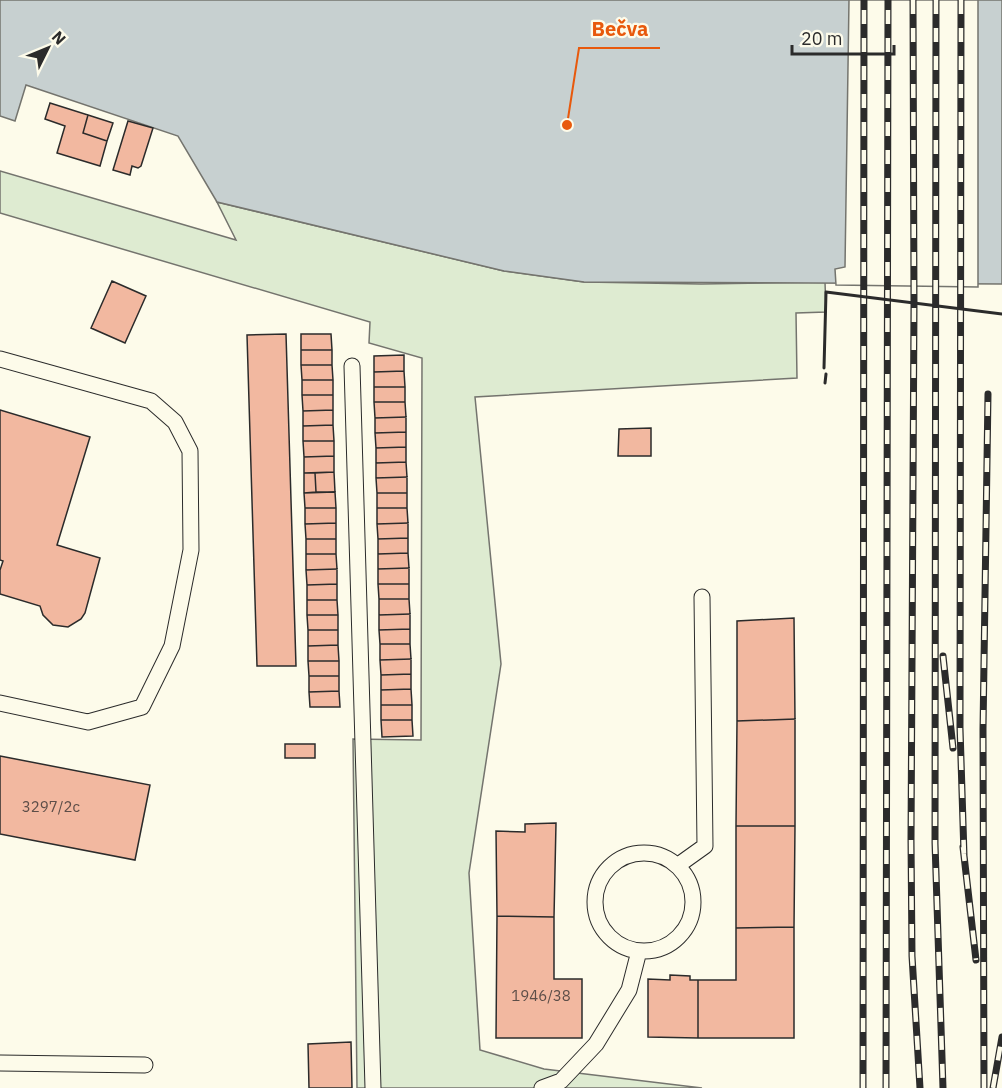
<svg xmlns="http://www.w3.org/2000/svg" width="1002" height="1088" font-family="'IBM Plex Sans',sans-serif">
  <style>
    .green { fill: #deebd1; stroke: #74746e; stroke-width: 1.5 }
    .water { fill: #c7d0d0; stroke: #74746e; stroke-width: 1.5 }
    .pier { fill: #fdfbea; stroke: #74746e; stroke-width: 1.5 }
    .building { fill: #f2b8a0; stroke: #2b2b2b; stroke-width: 1.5 }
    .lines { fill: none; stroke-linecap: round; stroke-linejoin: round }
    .service-casing { stroke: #2b2b2b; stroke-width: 17 }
    .service { stroke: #fdfbea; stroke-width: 15 }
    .rail-casing { stroke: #2b2b2b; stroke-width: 7 }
    .rail { stroke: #fdfbea; stroke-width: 4.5; stroke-dasharray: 14; stroke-linecap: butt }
    .wall { stroke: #2b2b2b; stroke-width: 3 }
    .labels { text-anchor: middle; stroke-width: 4.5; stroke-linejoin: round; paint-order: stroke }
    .number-label { font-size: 15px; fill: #5d4e48 }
    .leader { fill: none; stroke: #e8590c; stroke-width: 2 }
    .callout-dot { fill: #e8590c; stroke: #fdfbea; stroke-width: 2 }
    .callout-label { font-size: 20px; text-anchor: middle; font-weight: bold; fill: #e8590c; stroke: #fdfbea; stroke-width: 4.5; stroke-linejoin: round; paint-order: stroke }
  </style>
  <rect width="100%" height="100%" fill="#fdfbea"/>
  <path class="green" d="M0 171 236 240 217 202 504 271 584 282 701 284 825 282 826 312 796 313 797 378 475 397 501 664 469 873 480 1050 544 1069 702 1088H357L353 739 421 740 422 358 369 343 370 322 0 213Z"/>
  <path class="water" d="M0 0H1002V284L584 282 504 271 217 202 178 136 26 85 15 121 0 116Z"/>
  <path class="pier" d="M849 0H978V287L836 285 835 269 845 267Z"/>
  <path class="building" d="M50 103 88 115 83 133 107 141 100 166 57 153 65 126 45 119Z
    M88 115 113 123 107 141 83 133Z
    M128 121 153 128 141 166 138 168 132 166 130 175 113 170Z
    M112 281 146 296 125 343 91 328Z
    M286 334 296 666H257L247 335Z
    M301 334H331L332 350H301Z
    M301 350H332V365H301Z
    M404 355V371L374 372V356Z
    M301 365H332L333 380H302Z
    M404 371 405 387H374V372Z
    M302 380H333V395H302Z
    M374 387H405V402H374Z
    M302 395H333V410L303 411Z
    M374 402H405L406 417 375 418Z
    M0 410 90 437 57 545 100 558 85 613 81 619 68 627 53 625 43 615 40 606 0 594V570L3 561 0 560Z
    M333 410V425L303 426V411Z
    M406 417V432L375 433V418Z
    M333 425 334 441H303V426Z
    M651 428V456H618L619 429Z
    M406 432V447L376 448 375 433Z
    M303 441H334V456L304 457Z
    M406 447V462L376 463V448Z
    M334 456V472L304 473V457Z
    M406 462 407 477 376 478V463Z
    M334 472 335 492H316L315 473Z
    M304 473H315L316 492 304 493Z
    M407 477V493H377L376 478Z
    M335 492 336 508H305L304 493Z
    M377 493H407V508H377Z
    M305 508H336V523L305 524Z
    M377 508H407L408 523 377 524Z
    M336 523V539H306L305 524Z
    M408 523V538L378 539 377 524Z
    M408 538V553L378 554V539Z
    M306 539H336V554H306Z
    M408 553 409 568 378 569V554Z
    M306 554H336L337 569 306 570Z
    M409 568V584H378V569Z
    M337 569V584L307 585 306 570Z
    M337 584V600H307V585Z
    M378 584H409V599H379Z
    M379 599H409L410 614 379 615Z
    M307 600H337L338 615H307Z
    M410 614V629L379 630V615Z
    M307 615H338V630H308Z
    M794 618 795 719 737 721V621Z
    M410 629V644H380L379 630Z
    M308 630H338V645L308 646Z
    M380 644H410L411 659 380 660Z
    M338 645 339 661H308V646Z
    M411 659V674L381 675 380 660Z
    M308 661H339V676H309Z
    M411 674V689L381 690V675Z
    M309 676H339V691L309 692Z
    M411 689 412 705H381V690Z
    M339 691 340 707H310L309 692Z
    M381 705H412V720H381Z
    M795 719V826H736L737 721Z
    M381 720H412L413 736 382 737Z
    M285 744H315V758H285Z
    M0 756 150 785 135 860 0 834Z
    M556 823 554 917 497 916 496 831 525 832V824Z
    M736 826H795L794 927 736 928Z
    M497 916 554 917V979H582V1038H496Z
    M794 927V1038H698V980H736V928Z
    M670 975 690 976V980H698V1038L648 1037V979L670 980Z
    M351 1042 352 1088H309L308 1044Z"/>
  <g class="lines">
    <defs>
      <path id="service" d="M0 359 151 401 175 422 190 451 191 550 172 646 142 707 88 722 0 703
        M352 366 373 1088
        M595 902a49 49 0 1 1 98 0a49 49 0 1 1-98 0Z
        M677 866 705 846 702 597
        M0 1063 145 1065
        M542 1088 561 1081 596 1044 629 990 639 951"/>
    </defs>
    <use href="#service" class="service-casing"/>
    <use href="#service" class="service"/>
    <defs>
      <path id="rail" d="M913 0 914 305 911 840 912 956 920 1088
        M936 0 935 843 943 1088
        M961 0 960 728 964 855
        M943 656 953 748
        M963 847 976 960
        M863 1088 864 0
        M886 1088 888 0
        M984 1088 983 729 988 394
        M993 1088 1002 1037"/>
    </defs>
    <use href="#rail" class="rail-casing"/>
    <use href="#rail" class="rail"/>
    <path class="wall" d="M824 368 826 292 1002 314
      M825 383 826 374"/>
  </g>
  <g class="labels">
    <g class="number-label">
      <text x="51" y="812">3297/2c</text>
      <text x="541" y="1001">1946/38</text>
    </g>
  </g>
  <path class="leader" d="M567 125L579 48H660"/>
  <circle class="callout-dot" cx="567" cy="125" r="6"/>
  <g class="callout-label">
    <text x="620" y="36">Bečva</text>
  </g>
  <g transform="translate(48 48) rotate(47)" stroke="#fdfbea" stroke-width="4.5" paint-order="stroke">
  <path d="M0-4.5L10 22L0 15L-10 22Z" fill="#2b2b2b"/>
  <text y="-9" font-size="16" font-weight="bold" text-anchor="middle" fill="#2b2b2b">N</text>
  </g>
  <path d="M792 45v9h102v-9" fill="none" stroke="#2b2b2b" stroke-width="3"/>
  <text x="801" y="45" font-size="18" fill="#2b2b2b" stroke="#fdfbea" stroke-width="4.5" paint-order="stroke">20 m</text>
</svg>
